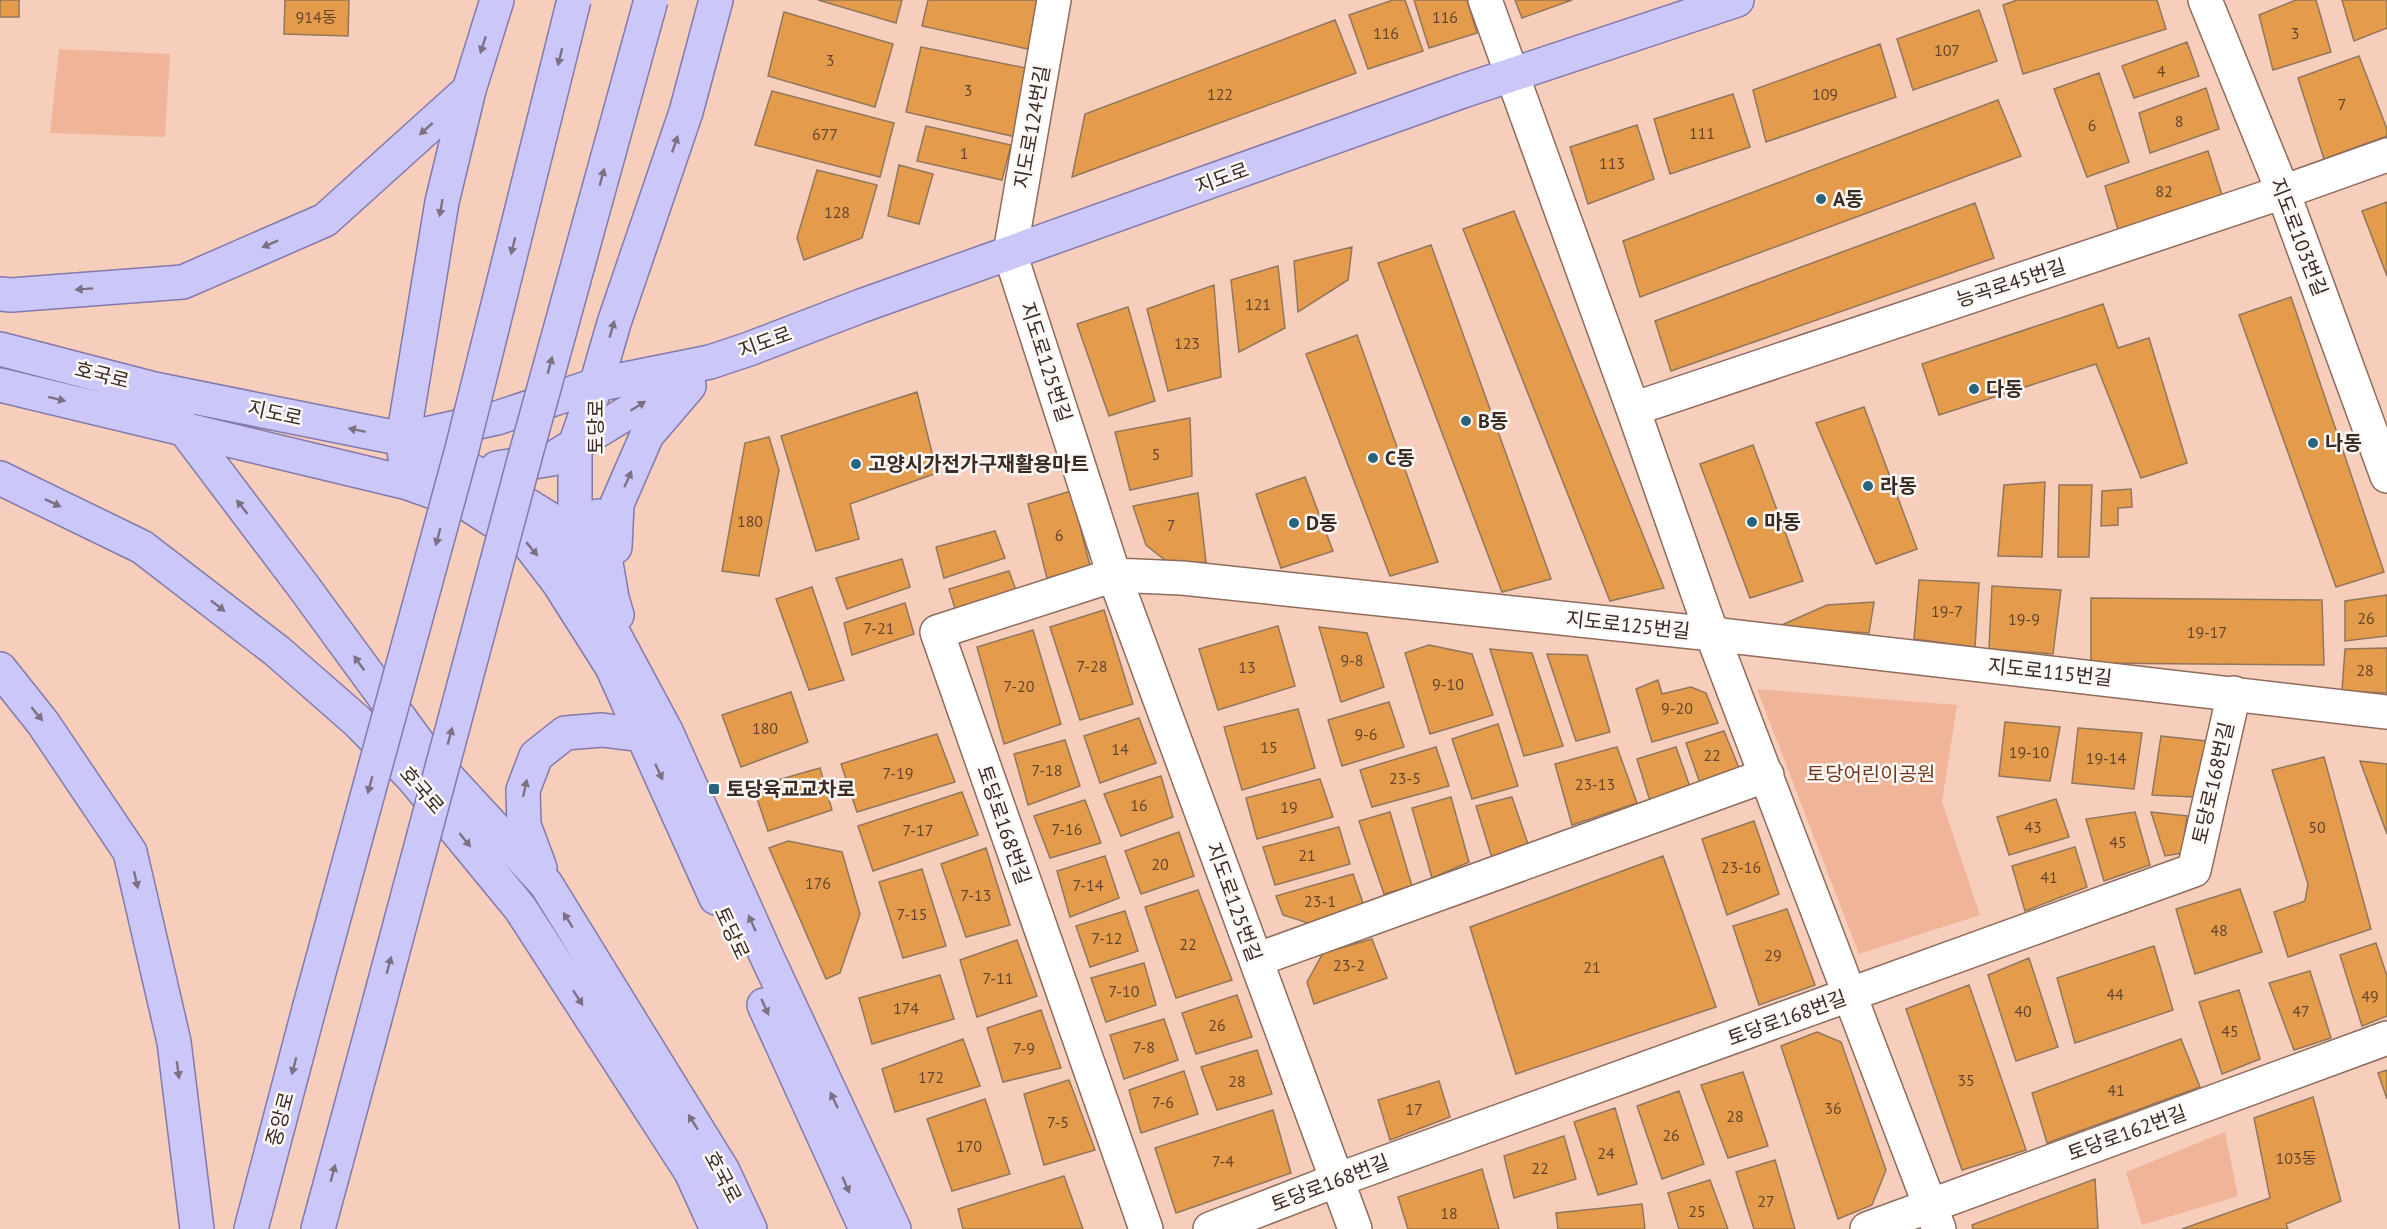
<svg xmlns="http://www.w3.org/2000/svg" width="2387" height="1229" font-family="'PT Sans','Noto Sans KR',sans-serif">
  <style>
    .green { fill: #f0b599 }
    .building { fill: #e49c4c; stroke: #92765b; stroke-width: 1.5 }
    .lines { fill: none; stroke-linecap: round; stroke-linejoin: round }
    .minor-casing { stroke: #8f6b5b; stroke-width: 36 }
    .major-casing { stroke: #8279ac; stroke-width: 36 }
    .minor { stroke: #fff; stroke-width: 33 }
    .major { stroke: #cbc8f9; stroke-width: 33 }
    .major-bridge-casing { stroke: #8279ac; stroke-width: 36; stroke-linecap: butt }
    .major-bridge { stroke: #cbc8f9; stroke-width: 33 }
    .oneway { fill: #7b7183 }
    .poi-dot { fill: #28657c; stroke: #fcf8f6; stroke-width: 2 }
    .labels { text-anchor: middle; stroke-width: 5; stroke-linejoin: round; paint-order: stroke }
    .number-label { font-size: 16px; fill: #64462d }
    .street-label { font-size: 20px; fill: #3a2a23; stroke: #fcf8f6 }
    .poi-label { font-size: 20px; font-weight: bold; fill: #3a2a23; stroke: #fcf8f6; text-anchor: start }
    .park-label { font-size: 20px; fill: #753919; stroke: #fcf8f6 }
  </style>
  <rect width="100%" height="100%" fill="#f6cebb"/>
  <path class="green" d="M59 49 170 54 165 137 50 133Z
    M1757 689 1957 705 1942 802 1980 915 1859 954Z
    M2225 1132 2238 1196 2142 1225 2126 1172Z"/>
  <path class="building" d="M0 0H19V17H0Z
    M285 0H349L348 36 284 34Z
    M818 0H902L896 23Z
    M928 0H1040L1028 49 922 26Z
    M1393 0H1405L1423 51 1368 69 1349 15Z
    M1414 0H1467L1477 33 1429 48Z
    M1515 0H1572L1522 18Z
    M2017 0H2157L2166 29 2023 74 2003 5Z
    M2296 0H2316L2331 52 2273 70 2259 15Z
    M2342 0H2387V28L2354 41Z
    M1979 10 1997 61 1913 90 1897 39Z
    M784 12 893 44 875 107 768 76Z
    M1335 20 1356 73 1072 177 1085 114Z
    M2187 42 2199 76 2134 98 2122 66Z
    M1880 44 1896 97 1766 142 1753 90Z
    M921 47 1031 69 1016 137 906 112Z
    M2359 56 2387 129V136L2324 159 2298 78Z
    M2099 73 2129 162 2087 177 2054 89Z
    M2206 88 2219 129 2150 153 2139 113Z
    M772 91 894 123 880 177 755 145Z
    M1733 94 1750 147 1670 174 1654 119Z
    M1998 100 2021 156 1640 297 1623 241Z
    M1637 125 1654 179 1588 204 1570 147Z
    M926 126 1011 145 1002 180 917 161Z
    M2208 151 2222 195 2119 233 2105 186Z
    M899 165 933 174 919 224 888 216Z
    M817 170 877 185 862 238 804 260 797 238Z
    M2387 202V276L2362 211Z
    M1975 203 1994 258 1671 371 1655 321Z
    M1514 211 1664 588 1610 601 1463 229Z
    M1431 245 1551 579 1502 592 1378 263Z
    M1352 247 1348 280 1298 312 1294 261Z
    M1278 266 1285 328 1239 352 1231 280Z
    M1214 285 1221 377 1168 391 1147 309Z
    M2291 297 2384 572 2336 587 2239 315Z
    M2103 304 2118 348 2149 338 2187 463 2141 478 2096 364 1939 415 1922 364Z
    M1128 307 1155 401 1109 416 1077 324Z
    M1357 335 1438 562 1390 576 1306 354Z
    M917 392 937 473 850 504 859 539 816 551 781 436Z
    M1864 407 1917 549 1876 564 1816 423Z
    M1190 418 1192 476 1130 490 1115 432Z
    M769 437 779 470 759 576 722 571 745 443Z
    M1753 445 1803 581 1750 598 1700 464Z
    M1305 477 1333 551 1281 568 1256 494Z
    M2045 482 2042 557 1998 556 2004 485Z
    M2059 485H2092L2089 557H2058Z
    M2131 489 2132 507 2118 508V525L2101 526 2102 491Z
    M1071 491 1090 566 1047 578 1028 504Z
    M1198 493 1206 562 1170 564 1146 545 1133 506Z
    M995 531 1005 558 944 578 936 547Z
    M902 559 910 587 847 609 836 578Z
    M1009 571 1018 596 957 615 949 589Z
    M1919 580 1979 583 1975 647 1914 639Z
    M1992 586 2061 590 2053 654 1989 649Z
    M812 587 844 680 809 690 776 599Z
    M2387 595V636L2345 641V601Z
    M2091 598 2322 600 2324 665 2091 663Z
    M1874 602 1869 633 1777 627 1827 605Z
    M905 603 914 634 852 655 844 623Z
    M1104 610 1133 704 1080 720 1050 627Z
    M1278 626 1295 686 1218 710 1199 649Z
    M1319 627 1367 633 1384 687 1341 702Z
    M1033 630 1061 724 1004 744 977 647Z
    M1429 645 1472 654 1493 715 1430 734 1405 653Z
    M2387 648V693L2342 691 2345 649Z
    M1490 649 1532 653 1563 746 1524 756Z
    M1547 654 1587 655 1610 732 1576 741Z
    M1658 680 1662 694 1691 687 1706 693 1718 723 1652 742 1636 689Z
    M791 692 808 742 741 767 722 715Z
    M1389 702 1404 747 1342 766 1328 720Z
    M1298 709 1315 768 1242 790 1224 727Z
    M1139 718 1156 763 1100 783 1084 736Z
    M2005 722 2060 727 2050 781 1999 776Z
    M1498 724 1518 786 1472 799 1452 739Z
    M2078 728 2142 733 2134 789 2072 783Z
    M1724 731 1739 768 1700 783 1686 743Z
    M937 734 955 782 857 812 841 764Z
    M2161 736 2206 741 2195 797 2152 795Z
    M1065 740 1080 786 1028 805 1014 754Z
    M1436 747 1449 786 1372 807 1360 770Z
    M1617 747 1637 803 1572 825 1555 764Z
    M1676 747 1690 787 1650 801 1637 759Z
    M2324 757 2371 929 2288 957 2274 912 2305 901 2308 884 2272 770Z
    M2360 761 2387 764V834Z
    M820 768 832 810 768 831 753 787Z
    M1161 776 1173 817 1121 836 1104 794Z
    M1320 779 1333 817 1257 839 1246 798Z
    M962 792 978 835 873 871 858 826Z
    M1451 797 1469 862 1432 878 1412 808Z
    M1512 797 1528 844 1492 858 1476 806Z
    M2056 799 2069 837 2009 855 1997 817Z
    M1085 800 1101 843 1050 858 1034 816Z
    M1390 812 1412 886 1384 894 1359 821Z
    M2135 812 2150 865 2104 881 2086 819Z
    M2151 812 2187 816 2182 853 2165 856Z
    M1754 821 1779 894 1727 915 1702 839Z
    M1339 827 1350 864 1275 885 1263 847Z
    M1179 832 1194 876 1141 894 1125 851Z
    M788 841 842 852 860 914 840 973 826 979 769 848Z
    M2075 847 2087 887 2025 911 2012 866Z
    M986 848 1010 925 966 937 941 864Z
    M1105 856 1119 898 1070 917 1057 871Z
    M1663 856 1716 1007 1516 1074 1470 927Z
    M922 869 946 946 903 958 879 882Z
    M1353 874 1364 906 1311 924 1283 915 1276 896Z
    M2240 889 2262 952 2195 974 2176 909Z
    M1198 890 1232 980 1176 998 1145 907Z
    M1787 909 1815 985 1759 1005 1733 926Z
    M1125 911 1138 951 1090 967 1076 926Z
    M1372 939 1387 978 1314 1004 1307 982 1323 953Z
    M1017 940 1037 996 977 1017 960 960Z
    M2376 943 2387 976V1016L2362 1026 2340 955Z
    M2154 946 2173 1010 2075 1043 2057 978Z
    M2029 958 2058 1047 2016 1061 1988 975Z
    M1144 963 1156 1005 1106 1022 1091 978Z
    M2310 971 2331 1038 2294 1050 2269 983Z
    M940 975 954 1019 872 1044 859 998Z
    M1969 985 2026 1150 1962 1170 1906 1009Z
    M2239 990 2260 1059 2222 1074 2199 1002Z
    M1237 995 1252 1037 1196 1054 1182 1013Z
    M1041 1010 1061 1068 1003 1082 987 1028Z
    M1164 1019 1178 1060 1124 1079 1110 1035Z
    M1817 1032 1841 1042 1886 1170 1872 1205 1838 1219 1781 1046Z
    M963 1039 980 1086 895 1112 882 1069Z
    M2181 1039 2200 1087 2047 1143 2032 1093Z
    M1257 1050 1272 1094 1217 1110 1201 1067Z
    M2387 1070V1099L2378 1073Z
    M1184 1071 1198 1114 1141 1133 1129 1090Z
    M1743 1072 1768 1146 1728 1158 1701 1085Z
    M1069 1080 1095 1150 1044 1165 1024 1094Z
    M1439 1081 1450 1117 1390 1140 1378 1100Z
    M1679 1091 1704 1164 1662 1179 1637 1106Z
    M2313 1097 2341 1201 2286 1224 2288 1229H2182L2270 1198 2254 1118Z
    M985 1099 1010 1174 952 1191 927 1119Z
    M1615 1108 1637 1184 1598 1195 1574 1122Z
    M1273 1110 1291 1173 1176 1213 1155 1148Z
    M1564 1136 1576 1179 1514 1198 1504 1156Z
    M1775 1160 1795 1229H1754L1736 1172Z
    M1482 1169 1499 1229H1408L1398 1197Z
    M1064 1176 1083 1229H963L958 1209Z
    M2095 1179 2098 1229H1973L1972 1225Z
    M1710 1180 1728 1229H1679L1668 1193Z
    M1642 1204 1645 1229H1558L1556 1213Z"/>
  <g class="lines">
    <defs>
      <path id="minor" d="M1054 0 1010 253 1114 575 1355 1229
        M1485 0 1633 409 1712 634 1939 1229
        M2205 0 2283 192 2387 476
        M1633 409 2283 192 2387 155
        M1256 960 1767 775
        M1146 1229 937 632 1114 575 1182 578 1712 634 2387 712
        M1210 1229 1337 1180 2194 870 2234 693
        M1867 1229 2387 1038"/>
      <path id="major" d="M0 294 11 295 183 282 325 220 469 90
        M0 349 154 389 403 439 497 418 596 385 710 362 749 349 861 306 1463 91 1737 0
        M0 385 408 483 428 480
        M154 389 303 586 426 754 546 884 723 1171 750 1229
        M403 439 474 472 553 521 666 731 767 957 894 1229
        M405 458 403 439 442 202 469 90 497 0
        M497 468 552 459 690 374
        M0 478 142 547 277 651 357 721 413 778 520 908 691 1172 717 1229
        M408 483 469 505 528 543 558 582 612 667 716 898
        M598 516 612 598 617 615
        M615 547 617 504 647 435 689 386
        M582 558 575 517V445L596 385 614 323 686 112 716 0
        M0 669 43 723 130 852 174 1042 197 1229
        M540 868 524 825 523 790 536 756 565 733 602 730 642 735
        M764 1005 866 1229
        M251 1229 309 1009
        M318 1229 374 1022"/>
    </defs>
    <use href="#minor" class="minor-casing"/>
    <use href="#major" class="major-casing"/>
    <use href="#minor" class="minor"/>
    <use href="#major" class="major"/>
    <defs>
      <path id="major-bridge" d="M309 1009 462 449 574 0
        M374 1022 525 457 651 0"/>
    </defs>
    <use href="#major-bridge" class="major-bridge-casing"/>
    <use href="#major-bridge" class="major-bridge"/>
  </g>
  <defs><path id="oneway-solid" d="M-6-.8H1V-3.2L6.5 0L1 3.2V.8H-6Z" transform="scale(1.5)"/></defs>
  <g class="oneway">
    <use href="#oneway-solid" transform="translate(483 45) rotate(108)"/>
    <use href="#oneway-solid" transform="translate(560 57) rotate(104)"/>
    <use href="#oneway-solid" transform="translate(426 129) rotate(138)"/>
    <use href="#oneway-solid" transform="translate(675 144) rotate(-71)"/>
    <use href="#oneway-solid" transform="translate(602 177) rotate(-75)"/>
    <use href="#oneway-solid" transform="translate(441 208) rotate(100)"/>
    <use href="#oneway-solid" transform="translate(270 244) rotate(156)"/>
    <use href="#oneway-solid" transform="translate(513 246) rotate(104)"/>
    <use href="#oneway-solid" transform="translate(84 289) rotate(176)"/>
    <use href="#oneway-solid" transform="translate(612 329) rotate(-74)"/>
    <use href="#oneway-solid" transform="translate(550 365) rotate(-75)"/>
    <use href="#oneway-solid" transform="translate(57 399) rotate(14)"/>
    <use href="#oneway-solid" transform="translate(638 406) rotate(-32)"/>
    <use href="#oneway-solid" transform="translate(357 430) rotate(-168)"/>
    <use href="#oneway-solid" transform="translate(628 479) rotate(-66)"/>
    <use href="#oneway-solid" transform="translate(53 503) rotate(26)"/>
    <use href="#oneway-solid" transform="translate(242 507) rotate(-128)"/>
    <use href="#oneway-solid" transform="translate(438 537) rotate(105)"/>
    <use href="#oneway-solid" transform="translate(532 549) rotate(50)"/>
    <use href="#oneway-solid" transform="translate(218 606) rotate(38)"/>
    <use href="#oneway-solid" transform="translate(359 663) rotate(-126)"/>
    <use href="#oneway-solid" transform="translate(37 714) rotate(51)"/>
    <use href="#oneway-solid" transform="translate(450 736) rotate(-75)"/>
    <use href="#oneway-solid" transform="translate(659 772) rotate(65)"/>
    <use href="#oneway-solid" transform="translate(370 785) rotate(105)"/>
    <use href="#oneway-solid" transform="translate(525 788) rotate(-78)"/>
    <use href="#oneway-solid" transform="translate(465 840) rotate(51)"/>
    <use href="#oneway-solid" transform="translate(136 880) rotate(77)"/>
    <use href="#oneway-solid" transform="translate(568 920) rotate(-122)"/>
    <use href="#oneway-solid" transform="translate(752 923) rotate(-114)"/>
    <use href="#oneway-solid" transform="translate(389 965) rotate(-75)"/>
    <use href="#oneway-solid" transform="translate(578 998) rotate(57)"/>
    <use href="#oneway-solid" transform="translate(765 1007) rotate(66)"/>
    <use href="#oneway-solid" transform="translate(294 1066) rotate(105)"/>
    <use href="#oneway-solid" transform="translate(178 1070) rotate(82)"/>
    <use href="#oneway-solid" transform="translate(834 1100) rotate(-115)"/>
    <use href="#oneway-solid" transform="translate(693 1122) rotate(-122)"/>
    <use href="#oneway-solid" transform="translate(333 1173) rotate(-75)"/>
    <use href="#oneway-solid" transform="translate(846 1185) rotate(66)"/>
  </g>
  <g class="poi-dot">
    <circle cx="1821" cy="199" r="6"/>
    <circle cx="1974" cy="389" r="6"/>
    <circle cx="1466" cy="421" r="6"/>
    <circle cx="2313" cy="443" r="6"/>
    <circle cx="1373" cy="458" r="6"/>
    <circle cx="856" cy="464" r="6"/>
    <circle cx="1868" cy="486" r="6"/>
    <circle cx="1752" cy="522" r="6"/>
    <circle cx="1294" cy="523" r="6"/>
    <rect x="708" y="783" width="12" height="12" rx="3"/>
  </g>
  <g class="labels">
    <g class="number-label">
      <text x="316" y="23">914동</text>
      <text x="1445" y="23">116</text>
      <text x="1386" y="39">116</text>
      <text x="2295" y="39">3</text>
      <text x="1947" y="56">107</text>
      <text x="830" y="66">3</text>
      <text x="2161" y="77">4</text>
      <text x="968" y="96">3</text>
      <text x="1220" y="100">122</text>
      <text x="1825" y="100">109</text>
      <text x="2342" y="110">7</text>
      <text x="2179" y="127">8</text>
      <text x="2092" y="131">6</text>
      <text x="1702" y="139">111</text>
      <text x="825" y="140">677</text>
      <text x="964" y="159">1</text>
      <text x="1612" y="169">113</text>
      <text x="2164" y="197">82</text>
      <text x="837" y="218">128</text>
      <text x="1258" y="310">121</text>
      <text x="1187" y="349">123</text>
      <text x="1156" y="460">5</text>
      <text x="750" y="527">180</text>
      <text x="1171" y="531">7</text>
      <text x="1059" y="541">6</text>
      <text x="1947" y="617">19-7</text>
      <text x="2366" y="624">26</text>
      <text x="2024" y="625">19-9</text>
      <text x="879" y="634">7-21</text>
      <text x="2207" y="638">19-17</text>
      <text x="1352" y="666">9-8</text>
      <text x="1092" y="672">7-28</text>
      <text x="1247" y="673">13</text>
      <text x="2365" y="676">28</text>
      <text x="1448" y="690">9-10</text>
      <text x="1019" y="692">7-20</text>
      <text x="1677" y="714">9-20</text>
      <text x="765" y="734">180</text>
      <text x="1366" y="740">9-6</text>
      <text x="1269" y="753">15</text>
      <text x="1120" y="755">14</text>
      <text x="2029" y="758">19-10</text>
      <text x="1712" y="761">22</text>
      <text x="2106" y="764">19-14</text>
      <text x="1047" y="776">7-18</text>
      <text x="898" y="779">7-19</text>
      <text x="1405" y="784">23-5</text>
      <text x="1595" y="790">23-13</text>
      <text x="1139" y="811">16</text>
      <text x="1289" y="813">19</text>
      <text x="2033" y="833">43</text>
      <text x="2317" y="833">50</text>
      <text x="1067" y="835">7-16</text>
      <text x="918" y="836">7-17</text>
      <text x="2118" y="848">45</text>
      <text x="1307" y="861">21</text>
      <text x="1160" y="870">20</text>
      <text x="1741" y="873">23-16</text>
      <text x="2049" y="883">41</text>
      <text x="818" y="889">176</text>
      <text x="1088" y="891">7-14</text>
      <text x="976" y="901">7-13</text>
      <text x="1320" y="907">23-1</text>
      <text x="912" y="920">7-15</text>
      <text x="2219" y="936">48</text>
      <text x="1107" y="944">7-12</text>
      <text x="1188" y="950">22</text>
      <text x="1773" y="961">29</text>
      <text x="1349" y="971">23-2</text>
      <text x="1592" y="973">21</text>
      <text x="998" y="984">7-11</text>
      <text x="1124" y="997">7-10</text>
      <text x="2115" y="1000">44</text>
      <text x="2370" y="1002">49</text>
      <text x="906" y="1014">174</text>
      <text x="2023" y="1017">40</text>
      <text x="2301" y="1017">47</text>
      <text x="1217" y="1031">26</text>
      <text x="2230" y="1037">45</text>
      <text x="1144" y="1053">7-8</text>
      <text x="1024" y="1054">7-9</text>
      <text x="931" y="1083">172</text>
      <text x="1966" y="1086">35</text>
      <text x="1237" y="1087">28</text>
      <text x="2116" y="1096">41</text>
      <text x="1163" y="1108">7-6</text>
      <text x="1833" y="1114">36</text>
      <text x="1414" y="1115">17</text>
      <text x="1735" y="1122">28</text>
      <text x="1058" y="1128">7-5</text>
      <text x="1671" y="1141">26</text>
      <text x="969" y="1152">170</text>
      <text x="1606" y="1159">24</text>
      <text x="2296" y="1164">103동</text>
      <text x="1223" y="1167">7-4</text>
      <text x="1540" y="1174">22</text>
      <text x="1766" y="1207">27</text>
      <text x="1697" y="1217">25</text>
      <text x="1449" y="1219">18</text>
    </g>
    <g class="street-label">
      <text transform="translate(1032 127) rotate(-80)" y="7">지도로124번길</text>
      <text transform="translate(1222 178) rotate(-20)" y="7">지도로</text>
      <text transform="translate(2299 237) rotate(69)" y="7">지도로103번길</text>
      <text transform="translate(2011 283) rotate(-18)" y="7">능곡로45번길</text>
      <text transform="translate(765 342) rotate(-20)" y="7">지도로</text>
      <text transform="translate(1046 362) rotate(72)" y="7">지도로125번길</text>
      <text transform="translate(102 375) rotate(14)" y="7">호국로</text>
      <text transform="translate(275 413) rotate(12)" y="7">지도로</text>
      <text transform="translate(596 427) rotate(-90)" y="7">토당로</text>
      <text transform="translate(1628 625) rotate(6)" y="7">지도로125번길</text>
      <text transform="translate(2050 672) rotate(6)" y="7">지도로115번길</text>
      <text transform="translate(2213 783) rotate(-77)" y="7">토당로168번길</text>
      <text transform="translate(422 790) rotate(49)" y="7">호국로</text>
      <text transform="translate(1004 825) rotate(71)" y="7">토당로168번길</text>
      <text transform="translate(1234 902) rotate(70)" y="7">지도로125번길</text>
      <text transform="translate(732 933) rotate(65)" y="7">토당로</text>
      <text transform="translate(1787 1018) rotate(-20)" y="7">토당로168번길</text>
      <text transform="translate(280 1119) rotate(-75)" y="7">중앙로</text>
      <text transform="translate(2127 1133) rotate(-20)" y="7">토당로162번길</text>
      <text transform="translate(723 1177) rotate(62)" y="7">호국로</text>
      <text transform="translate(1330 1183) rotate(-21)" y="7">토당로168번길</text>
    </g>
    <g class="poi-label">
      <text x="1833" y="206">A동</text>
      <text x="1986" y="396">다동</text>
      <text x="1478" y="428">B동</text>
      <text x="2325" y="450">나동</text>
      <text x="1385" y="465">C동</text>
      <text x="868" y="471">고양시가전가구재활용마트</text>
      <text x="1880" y="493">라동</text>
      <text x="1764" y="529">마동</text>
      <text x="1306" y="530">D동</text>
      <text x="726" y="796">토당육교교차로</text>
    </g>
    <g class="park-label">
      <text x="1871" y="781">토당어린이공원</text>
    </g>
  </g>
</svg>
